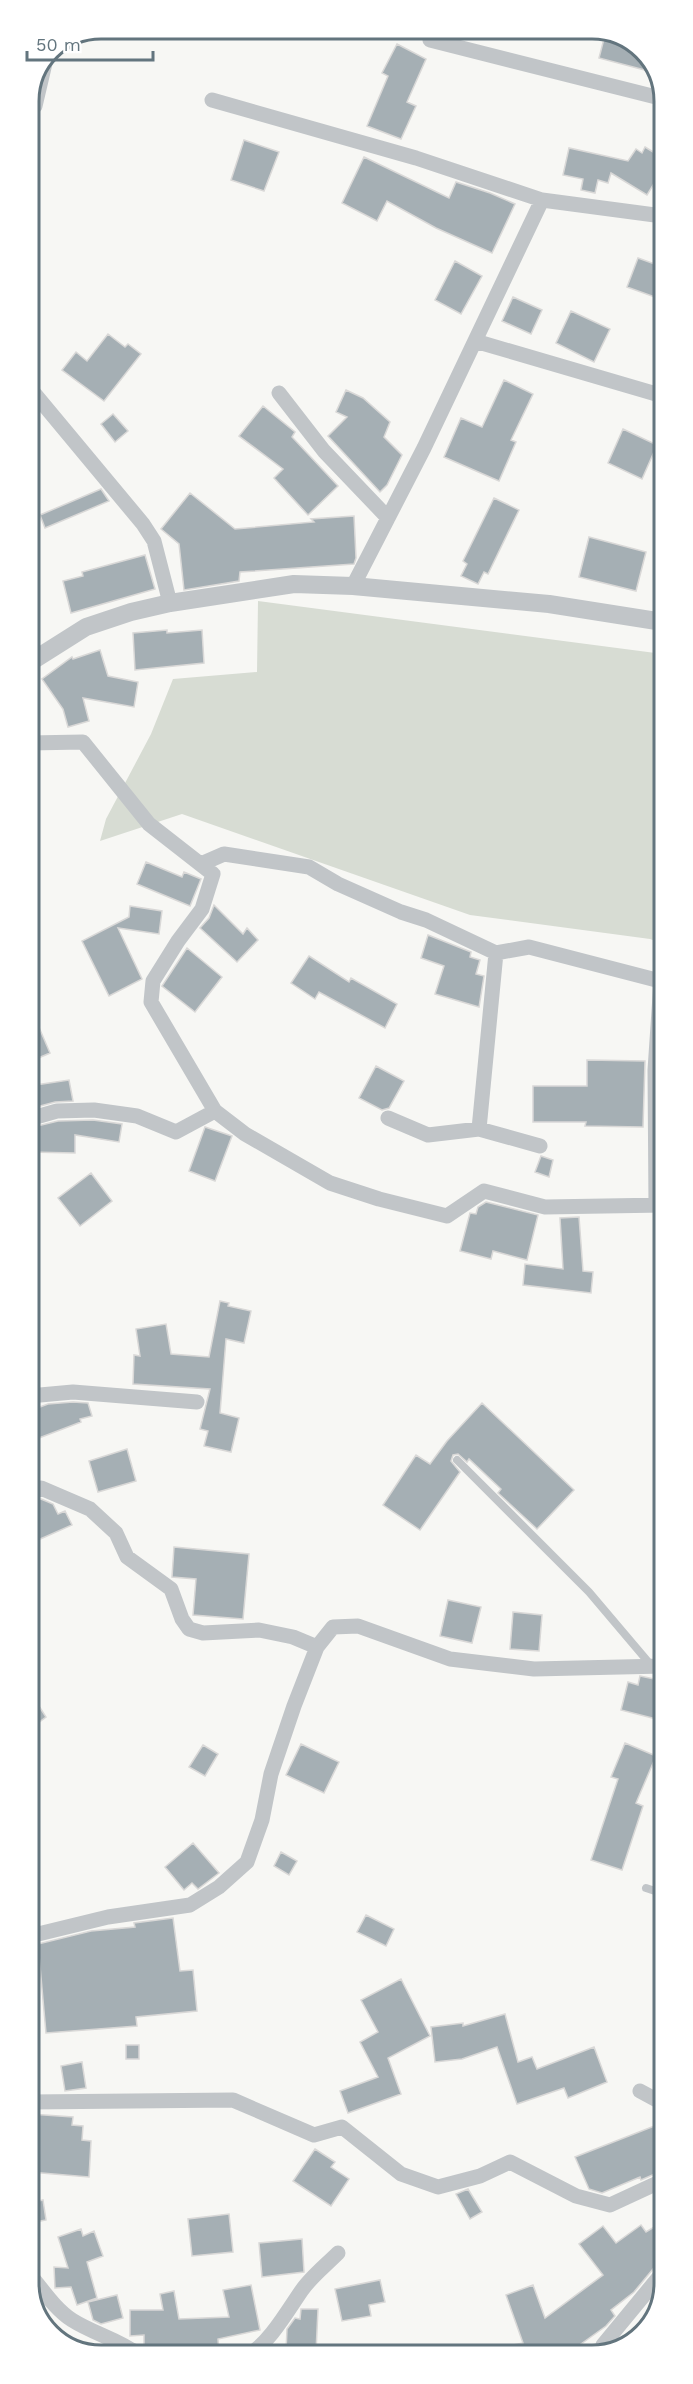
<svg xmlns="http://www.w3.org/2000/svg" width="693" height="2384" font-family="'Work Sans',sans-serif">
  <style>
    .green { fill: #d7dcd3 }
    .building { fill: #a5afb4; stroke: #d9d8d7; stroke-width: 1.5 }
    .lines { fill: none; stroke-linecap: round; stroke-linejoin: round }
    .service { stroke: #c1c5c8; stroke-width: 8 }
    .minor { stroke: #c1c5c8; stroke-width: 15 }
    .tertiary { stroke: #c1c5c8; stroke-width: 18 }
    .rim { fill: none; stroke: #63757e; stroke-width: 3 }
  </style>
  <rect width="100%" height="100%" fill="#f7f7f4"/>
  <path class="green" d="M258 601 663 654 664 944 650 939 470 915 182 814 100 841 106 819 151 734 173 679 257 672Z"/>
  <path class="building" d="M606 31 640 47 656 73 599 58Z
    M397 44 426 59 407 102 416 106 401 139 367 126 388 76 382 73Z
    M244 140 279 152 264 191 231 180Z
    M645 147 663 158V169L647 195 611 173 608 183 598 180 595 193 581 190 583 179 563 175 569 148 628 161 636 149 642 153Z
    M364 157 449 198 456 182 490 193 515 204 492 253 436 228 387 201 377 221 342 203Z
    M638 258 663 267V300L627 287Z
    M455 261 482 276 461 314 435 300Z
    M513 297 542 310 531 334 502 321Z
    M571 311 610 329 594 362 556 343Z
    M108 334 125 347 128 344 141 354 104 401 62 370 76 352 87 361Z
    M504 380 533 394 511 440 516 442 499 481 444 457 461 418 482 427Z
    M346 390 363 398 390 422 384 437 402 455 387 485 380 492 328 436 347 417 336 412Z
    M263 406 295 432 292 437 338 486 308 515 274 478 283 469 239 436Z
    M113 414 128 431 115 442 101 424Z
    M623 429 657 445 642 479 608 463Z
    M101 489 109 501 45 528 40 515Z
    M190 493 235 529 314 522 311 519 354 516 356 558 354 564 240 572 239 581 184 590 179 544 161 529Z
    M494 498 519 510 488 574 484 572 478 584 461 576 467 564 463 561Z
    M589 537 646 552 636 591 579 577Z
    M145 555 155 589 71 613 63 581 83 576 82 572Z
    M167 630V633L202 630 204 663 135 670 133 633Z
    M100 650 108 676 138 682 134 707 83 698 89 721 68 727 63 709 42 679 72 657 73 659Z
    M146 862 182 877 184 872 201 879 190 906 137 884Z
    M214 905 243 934 247 928 258 940 237 962 200 928 209 918Z
    M130 906 162 911 159 934 118 928 142 979 109 996 82 941 129 917Z
    M428 935 471 952 470 957 480 960 476 974 484 976 479 1007 435 994 444 966 421 958Z
    M187 948 222 977 195 1012 162 986Z
    M309 956 349 982 351 978 397 1004 385 1028 319 992 315 999 291 983Z
    M29 1004 50 1053 29 1062Z
    M587 1060 645 1061 643 1127 585 1126 586 1122H533V1086H587Z
    M376 1066 404 1081 389 1108 382 1110 359 1098Z
    M69 1080 73 1101 55 1102 29 1109V1086Z
    M93 1120 122 1124 119 1142 75 1135V1153L29 1152V1128L58 1121Z
    M205 1127 232 1136 215 1181 189 1171Z
    M541 1156 553 1160 549 1177 535 1172Z
    M91 1173 112 1201 80 1226 58 1198Z
    M486 1202 538 1215 527 1260 493 1251 491 1259 460 1251 470 1213 476 1214 478 1207Z
    M579 1217 583 1271 593 1272 591 1293 523 1285 525 1264 563 1269 560 1218Z
    M220 1301 229 1303 228 1306 251 1311 244 1343 226 1339 220 1413 239 1418 231 1452 204 1446 208 1431 200 1429 210 1389 133 1384 134 1355 140 1356 136 1329 166 1324 171 1354 209 1357Z
    M73 1402 88 1403 92 1416 80 1419 81 1422 39 1438 29 1411 48 1404Z
    M482 1403 574 1490 537 1529 498 1493 501 1489 469 1459 467 1462 458 1454 453 1455 451 1461 460 1472 420 1530 383 1505 416 1455 430 1464 447 1441Z
    M127 1449 136 1481 98 1492 89 1461Z
    M41 1499 53 1504 58 1514 65 1511 72 1525 29 1544V1503Z
    M174 1547 249 1554 243 1619 193 1615 196 1579 172 1577Z
    M448 1600 481 1607 472 1643 440 1636Z
    M513 1612 542 1615 539 1651 510 1649Z
    M640 1676 664 1681V1721L621 1710 628 1682 638 1685Z
    M30 1692 46 1717 30 1729Z
    M625 1743 656 1756 636 1803 643 1806 622 1870 591 1860 618 1779 611 1777Z
    M301 1744 339 1762 324 1793 286 1775Z
    M203 1745 218 1754 205 1776 189 1767Z
    M193 1843 219 1873 198 1889 192 1883 184 1890 165 1867Z
    M281 1852 297 1861 289 1875 274 1866Z
    M366 1915 394 1929 386 1946 357 1932Z
    M173 1918 180 1971 193 1970 197 2011 136 2017 137 2026 46 2033 38 1944 91 1931 135 1927 134 1923Z
    M401 1979 430 2036 388 2058 401 2094 348 2113 340 2091 378 2077 360 2042 378 2032 361 2000Z
    M505 2014 518 2062 532 2057 537 2069 594 2047 607 2082 568 2098 564 2088 517 2104 497 2047 462 2059 435 2062 431 2027 463 2023V2026Z
    M126 2045H139V2059H126Z
    M82 2062 86 2088 65 2091 61 2066Z
    M30 2114 73 2117 72 2125 83 2126 82 2140 91 2141 89 2177 30 2172Z
    M662 2123 664 2131V2170L641 2180 640 2177 602 2193 589 2189 575 2157Z
    M315 2149 335 2162 331 2167 349 2179 331 2206 293 2181Z
    M468 2189 482 2212 470 2219 456 2194Z
    M43 2200 46 2220 30 2223V2203Z
    M229 2214 233 2252 192 2256 188 2219Z
    M664 2221V2261L657 2264 634 2292 611 2310 615 2316 606 2326 567 2354H498V2348L523 2343 506 2295 533 2285 545 2318 603 2275 579 2244 603 2226 616 2243 641 2225 646 2232Z
    M81 2229 83 2236 94 2231 103 2256 87 2262 97 2298 77 2305 71 2287 55 2288 54 2267 68 2268 58 2237Z
    M302 2239 304 2272 262 2277 259 2243Z
    M380 2280 385 2302 369 2305 371 2316 342 2321 335 2289Z
    M251 2285 260 2330 218 2339 219 2354 149 2355 144 2346V2335L130 2336V2310H163L160 2294 174 2291 179 2319 229 2317 223 2290Z
    M117 2295 123 2318 101 2324 93 2320 88 2302Z
    M301 2309H318L316 2352 286 2351 287 2329 295 2318 300 2319Z"/>
  <g class="lines">
    <path class="service" d="M457 1460 589 1592 650 1664
      M646 1888 664 1894"/>
    <path class="minor" d="M430 40 660 98 663 96
      M212 100 416 158 542 200
      M29 112 35 106 46 59
      M475 341 663 396
      M29 387 143 524 154 541 170 603
      M279 393 324 451 388 518
      M353 586 424 448 542 200 655 215 663 210
      M29 743 83 742 149 824 213 874 202 909 178 941 153 981 151 1002 215 1111 245 1134 330 1183 379 1199 447 1216 484 1191 545 1207 664 1205
      M201 864 224 854 309 867 338 884 401 912 426 920 496 953 529 947 664 982
      M388 1118 428 1135 479 1129 540 1146
      M29 1119 57 1111 94 1110 137 1116 176 1132 215 1111
      M479 1129 496 953
      M656 1206 655 1070 661 981
      M29 1396 73 1392 197 1402
      M29 1493 41 1488 90 1509 116 1533 127 1557 171 1589 182 1619 189 1629 203 1633 259 1630 293 1637 317 1647
      M30 1936 108 1917 190 1905 219 1887 247 1862 262 1820 271 1774 294 1706 317 1647 333 1627 358 1626 450 1659 534 1669 664 1666
      M640 2091 664 2104
      M30 2102 233 2100 314 2135 342 2127 401 2174 438 2187 480 2176 510 2162 576 2196 610 2205 664 2180
      M30 2275C43 2290 55 2309 72 2320 94 2334 118 2339 139 2355
      M88 2352 109 2353 132 2350
      M602 2354 603 2345 664 2271
      M248 2355C269 2344 288 2310 302 2290 311 2277 326 2265 338 2253"/>
    <path class="tertiary" d="M29 663 86 627 131 612 170 603 294 584 353 586 549 604 663 622"/>
  </g>
  <path d="M0 0H693V2384H0ZM101 39H592A62 62 0 0 1 654 101V2283A62 62 0 0 1 592 2345H101A62 62 0 0 1 39 2283V101A62 62 0 0 1 101 39Z" fill="#fff" fill-rule="evenodd"/>
  <path class="rim" d="M101 39H592A62 62 0 0 1 654 101V2283A62 62 0 0 1 592 2345H101A62 62 0 0 1 39 2283V101A62 62 0 0 1 101 39Z"/>
  <path d="M27 51v9h126v-9" fill="none" stroke="#63757e" stroke-width="3"/>
  <text x="36" y="51" font-size="18" fill="#63757e" stroke="#ffffff" stroke-width="4.5" paint-order="stroke">50 m</text>
</svg>
